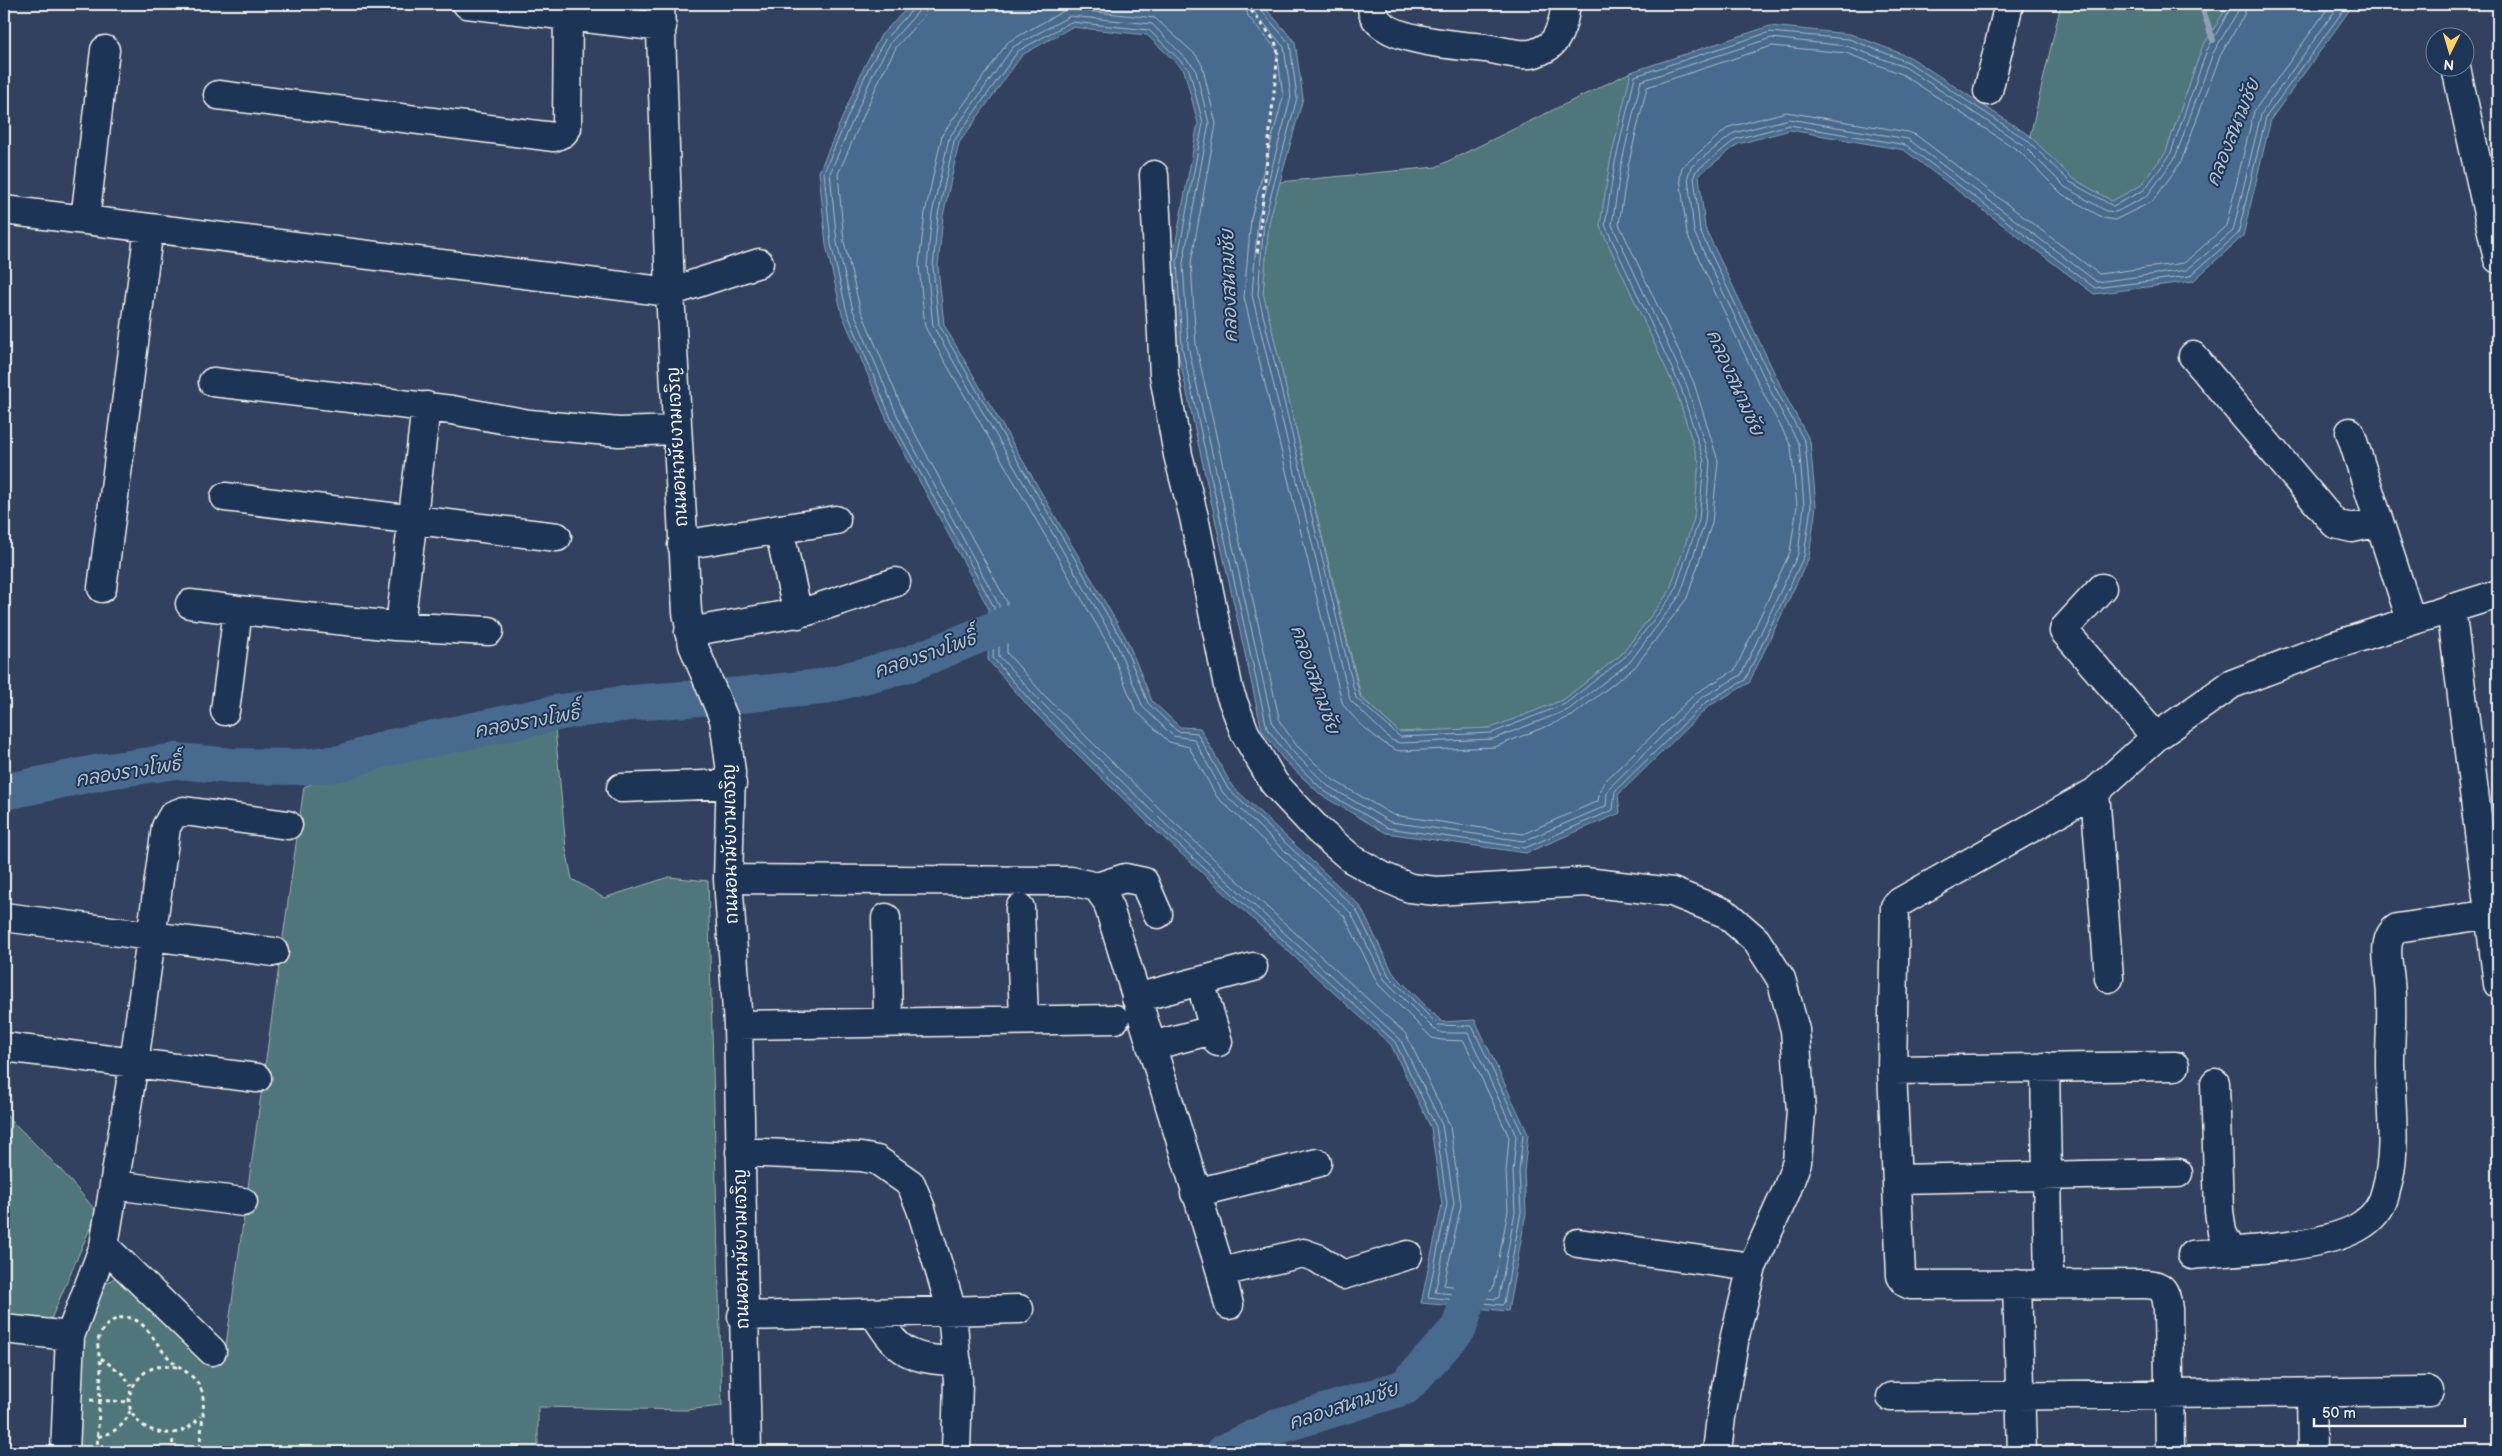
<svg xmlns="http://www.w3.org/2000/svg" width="2502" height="1456" font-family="'Balsamiq Sans','Playpen Sans Thai',sans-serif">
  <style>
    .green { fill: #4f767a; stroke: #a2b4b1 }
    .water { fill: #466b8e; stroke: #8ca1b2 }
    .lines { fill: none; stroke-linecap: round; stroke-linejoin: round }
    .shore { stroke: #aebbc4; stroke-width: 1 }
    .stream { stroke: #8ca1b2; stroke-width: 6 }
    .river { stroke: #466b8e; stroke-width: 36 }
    .minor-casing { stroke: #f4f1e8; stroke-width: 31 }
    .path { stroke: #f4f1e8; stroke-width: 3; stroke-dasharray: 4 4; stroke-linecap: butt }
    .minor { stroke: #1d3557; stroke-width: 28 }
    .labels { text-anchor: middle; stroke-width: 4; stroke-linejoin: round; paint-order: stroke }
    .street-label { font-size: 18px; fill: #f4f1e8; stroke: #1d3557 }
    .water-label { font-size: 19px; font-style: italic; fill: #b7c2c8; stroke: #1d3557 }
  </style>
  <rect width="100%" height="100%" fill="#32415f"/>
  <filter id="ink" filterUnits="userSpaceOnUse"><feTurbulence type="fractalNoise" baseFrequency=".02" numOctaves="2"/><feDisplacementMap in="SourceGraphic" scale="10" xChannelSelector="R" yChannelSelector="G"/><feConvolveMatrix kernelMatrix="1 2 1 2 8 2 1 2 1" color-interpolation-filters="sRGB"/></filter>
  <g filter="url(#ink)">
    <path class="green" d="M2061 4H2229L2202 48 2166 152 2140 186 2112 201 2072 178 2030 136Z
      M1631 72 1610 163 1600 226 1676 390 1699 462 1694 519 1669 592 1622 654 1563 700 1491 728 1399 732 1361 697 1263 293 1269 222 1280 182 1436 167Z
      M530 727 555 728 566 849 572 879 604 898 669 877 708 881 722 1406 686 1410 538 1407V1452H78L84 1328 100 1288 114 1278H125L206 1365 225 1352 304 787 356 766Z
      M4 1113 60 1169 97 1212 51 1319 4 1315Z"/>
    <path class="water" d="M911 4H1262L1295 42 1303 98 1269 222 1263 293 1360 697 1399 732 1491 728 1563 700 1622 654 1669 592 1694 519 1699 462 1676 390 1600 226 1610 163 1631 72 1770 26 1850 34 1910 57 2030 136 2072 178 2112 201 2140 186 2166 152 2202 48 2229 4H2357L2351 8 2271 119 2243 236 2193 281 2094 294 1904 150 1790 130 1738 144 1699 175 1705 228 1784 393 1810 441 1816 506 1809 557 1749 683 1709 706 1618 795 1620 813 1526 853 1386 833 1321 795 1283 759 1262 730 1177 348 1172 262 1198 123 1184 70 1147 35 1072 27 1022 55 959 143 943 216 938 267 944 325 1127 640 1152 701 1180 727 1200 728 1232 786 1360 906 1393 973 1442 1022 1475 1020 1528 1134 1524 1172 1526 1213 1508 1311 1421 1303 1442 1205 1431 1128 1391 1045 1153 828 1030 708 988 660 989 609 889 425 842 314 826 245 819 172 864 67 881 35Z"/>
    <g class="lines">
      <path class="shore" d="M914 4 913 9 886 38 868 69 824 172 831 244 847 312 893 423 994 607 993 658 1034 705 1157 825 1395 1042 1436 1127 1447 1204 1428 1297 1502 1305 1504 1303 1521 1212 1519 1172 1523 1135 1472 1026 1438 1025 1389 976 1356 909 1228 789 1197 733 1177 731 1148 703 1123 642 939 325 933 267 938 215 954 141 1018 51 1071 22 1149 30 1189 69 1203 123 1177 262 1182 347 1267 728 1287 755 1324 791 1388 828 1525 848 1613 810 1615 791 1705 703 1745 680 1804 556 1811 506 1805 442 1779 395 1700 231 1694 176 1696 171 1736 139 1789 125 1906 145 2095 288 2190 276 2238 234 2266 117 2348 4
        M920 4 917 13 891 42 874 72 830 173 837 243 853 310 899 420 999 605V656L1039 700 1161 820 1400 1039 1442 1125 1454 1203 1435 1292 1496 1299 1499 1297 1515 1212 1513 1172 1516 1136 1468 1033H1442L1434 1029 1384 979 1351 913 1223 793 1194 739 1173 736 1143 707 1117 645 933 326 927 266 932 214 949 138 1013 47 1070 16 1152 24 1195 68 1209 123 1183 263 1188 346 1273 725 1292 751 1328 786 1390 822 1524 841 1606 806 1607 793 1610 787 1701 698 1741 675 1798 554 1804 506 1799 444 1774 398 1694 232 1688 176 1691 167 1734 133 1789 119 1908 139 2097 282 2187 270 2233 231 2261 114 2340 4
        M928 4 924 16 897 46 881 76 838 174 844 242 860 308 906 417 1007 602V653L1044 695 1166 815 1406 1034 1450 1126 1461 1205 1444 1285 1490 1291 1493 1289 1508 1211 1506 1172 1509 1137 1464 1041 1441 1040 1432 1038 1378 984 1345 917 1217 797 1189 747 1169 742 1136 711 1110 648 925 327 919 265 925 213 942 135 1008 42 1067 9 1155 18 1197 56 1202 65 1216 124 1191 263 1196 345 1280 722 1297 746 1333 780 1393 815 1523 834 1598 801 1600 790 1604 782 1696 693 1735 670 1790 552 1797 506 1791 446 1767 401 1687 234 1680 177 1682 167 1729 127 1786 112 1908 132 1916 135 2099 274 2184 263 2226 226 2254 111 2331 4
        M1245 4 1248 16 1277 50 1283 97 1251 218 1244 297 1342 702C1348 715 1386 749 1400 751L1495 747 1572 716 1635 667 1687 598 1712 523 1718 461 1694 383 1619 224 1628 166 1647 87 1772 46 1846 53 1902 74 2019 151 2062 194 2103 218 2115 220 2153 201 2181 162 2220 56 2244 15 2247 4
        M1252 4 1255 13 1284 47 1291 97 1258 219 1252 295 1350 700 1391 740 1400 743 1493 739 1568 710 1630 662 1680 595 1705 522 1710 462 1687 386 1612 225 1621 165 1641 81 1771 38 1847 46 1905 67 2023 145 2065 187 2106 211 2116 212 2147 196 2175 158 2213 53 2238 11 2239 4
        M1259 4 1260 9 1290 44 1297 98 1264 221 1258 294 1356 698 1400 737 1492 733 1565 704 1625 657 1674 593 1699 520 1704 461 1681 388 1605 225 1615 163 1635 76 1770 32 1849 39 1908 62 2027 140 2070 182 2113 206 2144 190 2170 155 2207 50 2233 4"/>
      <path class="stream" d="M2201 4 2213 40"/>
      <path class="river" d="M4 792 101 772 176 761 233 766 302 767 341 763 387 748 561 712 630 703 741 695 821 687 909 664 1034 613
        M1224 1452 1279 1426 1405 1387 1459 1328 1481 1259"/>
      <defs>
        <path id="minor" d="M467 4 662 27
          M660 4 670 292 687 612 693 645 724 719 731 772 728 879 738 1025 747 1452
          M1372 4C1369 42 1459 45 1485 48 1499 50 1518 56 1531 54 1536 53 1545 49 1549 46 1561 37 1564 17 1566 4
          M2456 68 2498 259
          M1988 91 2009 4
          M218 95 554 137 563 133 567 128 568 4
          M1154 175 1164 375 1178 455 1194 517 1229 691 1245 733 1274 783 1318 830 1352 859 1384 877 1410 888 1436 891 1585 882 1672 892 1725 913 1756 940 1781 979 1795 1030 1801 1111 1797 1162 1786 1192 1752 1267 1735 1336 1721 1417 1717 1452
          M4 210 670 292 759 263
          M85 220 105 50
          M2193 356 2335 524 2352 528 2379 522
          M213 382 452 410 529 424 619 432 676 430
          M2350 432 2411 620
          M225 497 557 537
          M779 529 798 614
          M682 545 836 520
          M102 588 149 228
          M2102 588 2065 628 2064 631 2156 737
          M190 604 238 610
          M2451 608 2498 984
          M400 626 426 406
          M689 632 808 611 896 582
          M225 711 238 610 395 626 489 631
          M621 788 732 784
          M2095 792 2109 978
          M728 879 1071 881 1097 887 1107 901 1221 1272 1229 1305
          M1097 887 1125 878 1144 882 1158 914
          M1020 908 1024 1020
          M4 917 274 952
          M886 918 888 1022
          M1136 998 1253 967
          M1205 998 1218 1042
          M738 1025 1115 1019
          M1151 1046 1213 1030
          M4 1047 257 1078
          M2045 1067 2049 1284
          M1892 1070 2175 1066
          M2215 1083 2219 1211 2222 1232 2231 1251
          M740 1152 861 1157 877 1160 911 1184 921 1209 952 1311 958 1381 956 1452
          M1897 1179 2178 1173
          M115 1185 243 1202
          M1195 1193 1317 1163
          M1578 1243 1752 1267
          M104 1246 212 1351
          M2192 1255C2236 1250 2328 1249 2363 1224 2375 1216 2383 1205 2386 1190 2398 1150 2390 1103 2390 1062 2390 1035 2393 1009 2390 982 2389 965 2381 939 2397 928L2498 913
          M1221 1272 1303 1253 1317 1258 1343 1275 1408 1255
          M2017 1284 2022 1452
          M874 1313C899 1355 910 1358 957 1362
          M742 1316 1019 1309
          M4 1329 70 1336
          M2311 1393 2312 1452
          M1891 1397 2429 1391
          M65 1452 70 1336 104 1246 134 1063 166 827 173 815 184 811 288 825
          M2170 1452 2168 1309C2166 1291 2163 1284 2144 1284L1910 1285 1906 1283 1901 1276 1892 1070 1895 907 1900 902 2095 792 2156 737 2232 684 2332 646 2498 594"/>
      </defs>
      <use href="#minor" class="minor-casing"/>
      <path class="path" d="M1246 4 1275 41 1278 53 1257 256
        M101 1358 124 1375 131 1386
        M177 1367C162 1365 149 1366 139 1378 103 1419 174 1456 200 1416
        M90 1400 130 1402
        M98 1437C114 1432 123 1428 130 1411
        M97 1452C98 1424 100 1397 101 1369 101 1360 97 1350 98 1343 98 1335 106 1324 112 1321 141 1306 152 1341 168 1357 179 1369 197 1375 202 1392 206 1408 200 1435 199 1452
        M172 1452 173 1438"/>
      <use href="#minor" class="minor"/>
    </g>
  </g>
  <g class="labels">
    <g class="street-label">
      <text transform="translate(677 447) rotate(-93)" y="6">ถนนอนามัยงามเจริญ</text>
      <text transform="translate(730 844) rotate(-91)" y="6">ถนนอนามัยงามเจริญ</text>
      <text transform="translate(741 1249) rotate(-91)" y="6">ถนนอนามัยงามเจริญ</text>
    </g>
    <g class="water-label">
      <text transform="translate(2232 132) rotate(-68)" y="7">คลองสนามชัย</text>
      <text transform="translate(1228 286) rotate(-92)" y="7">คลองสนามชัย</text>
      <text transform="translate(1736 382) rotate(66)" y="7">คลองสนามชัย</text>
      <text transform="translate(925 654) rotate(-19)" y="7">คลองรางโพธิ์</text>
      <text transform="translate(1316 679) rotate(71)" y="7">คลองสนามชัย</text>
      <text transform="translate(527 721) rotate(-10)" y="7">คลองรางโพธิ์</text>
      <text transform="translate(128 771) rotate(-9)" y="7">คลองรางโพธิ์</text>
      <text transform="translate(1343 1405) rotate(-18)" y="7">คลองสนามชัย</text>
    </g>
  </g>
  <rect width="2502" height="1456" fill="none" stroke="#1d3557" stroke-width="20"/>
  <rect x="10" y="10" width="2482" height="1436" fill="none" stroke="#f4f1e8" stroke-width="2" filter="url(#ink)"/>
  <g transform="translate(2450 52) rotate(185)"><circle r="24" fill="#1d3557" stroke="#738091"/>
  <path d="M0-4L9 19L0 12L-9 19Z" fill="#ffd166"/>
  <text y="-8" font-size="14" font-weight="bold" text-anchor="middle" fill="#f4f1e8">N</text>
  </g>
  <path d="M2314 1418v8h151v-8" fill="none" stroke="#f4f1e8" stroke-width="2.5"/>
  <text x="2322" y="1418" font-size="15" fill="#f4f1e8" stroke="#1d3557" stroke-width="4" paint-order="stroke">50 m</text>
</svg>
